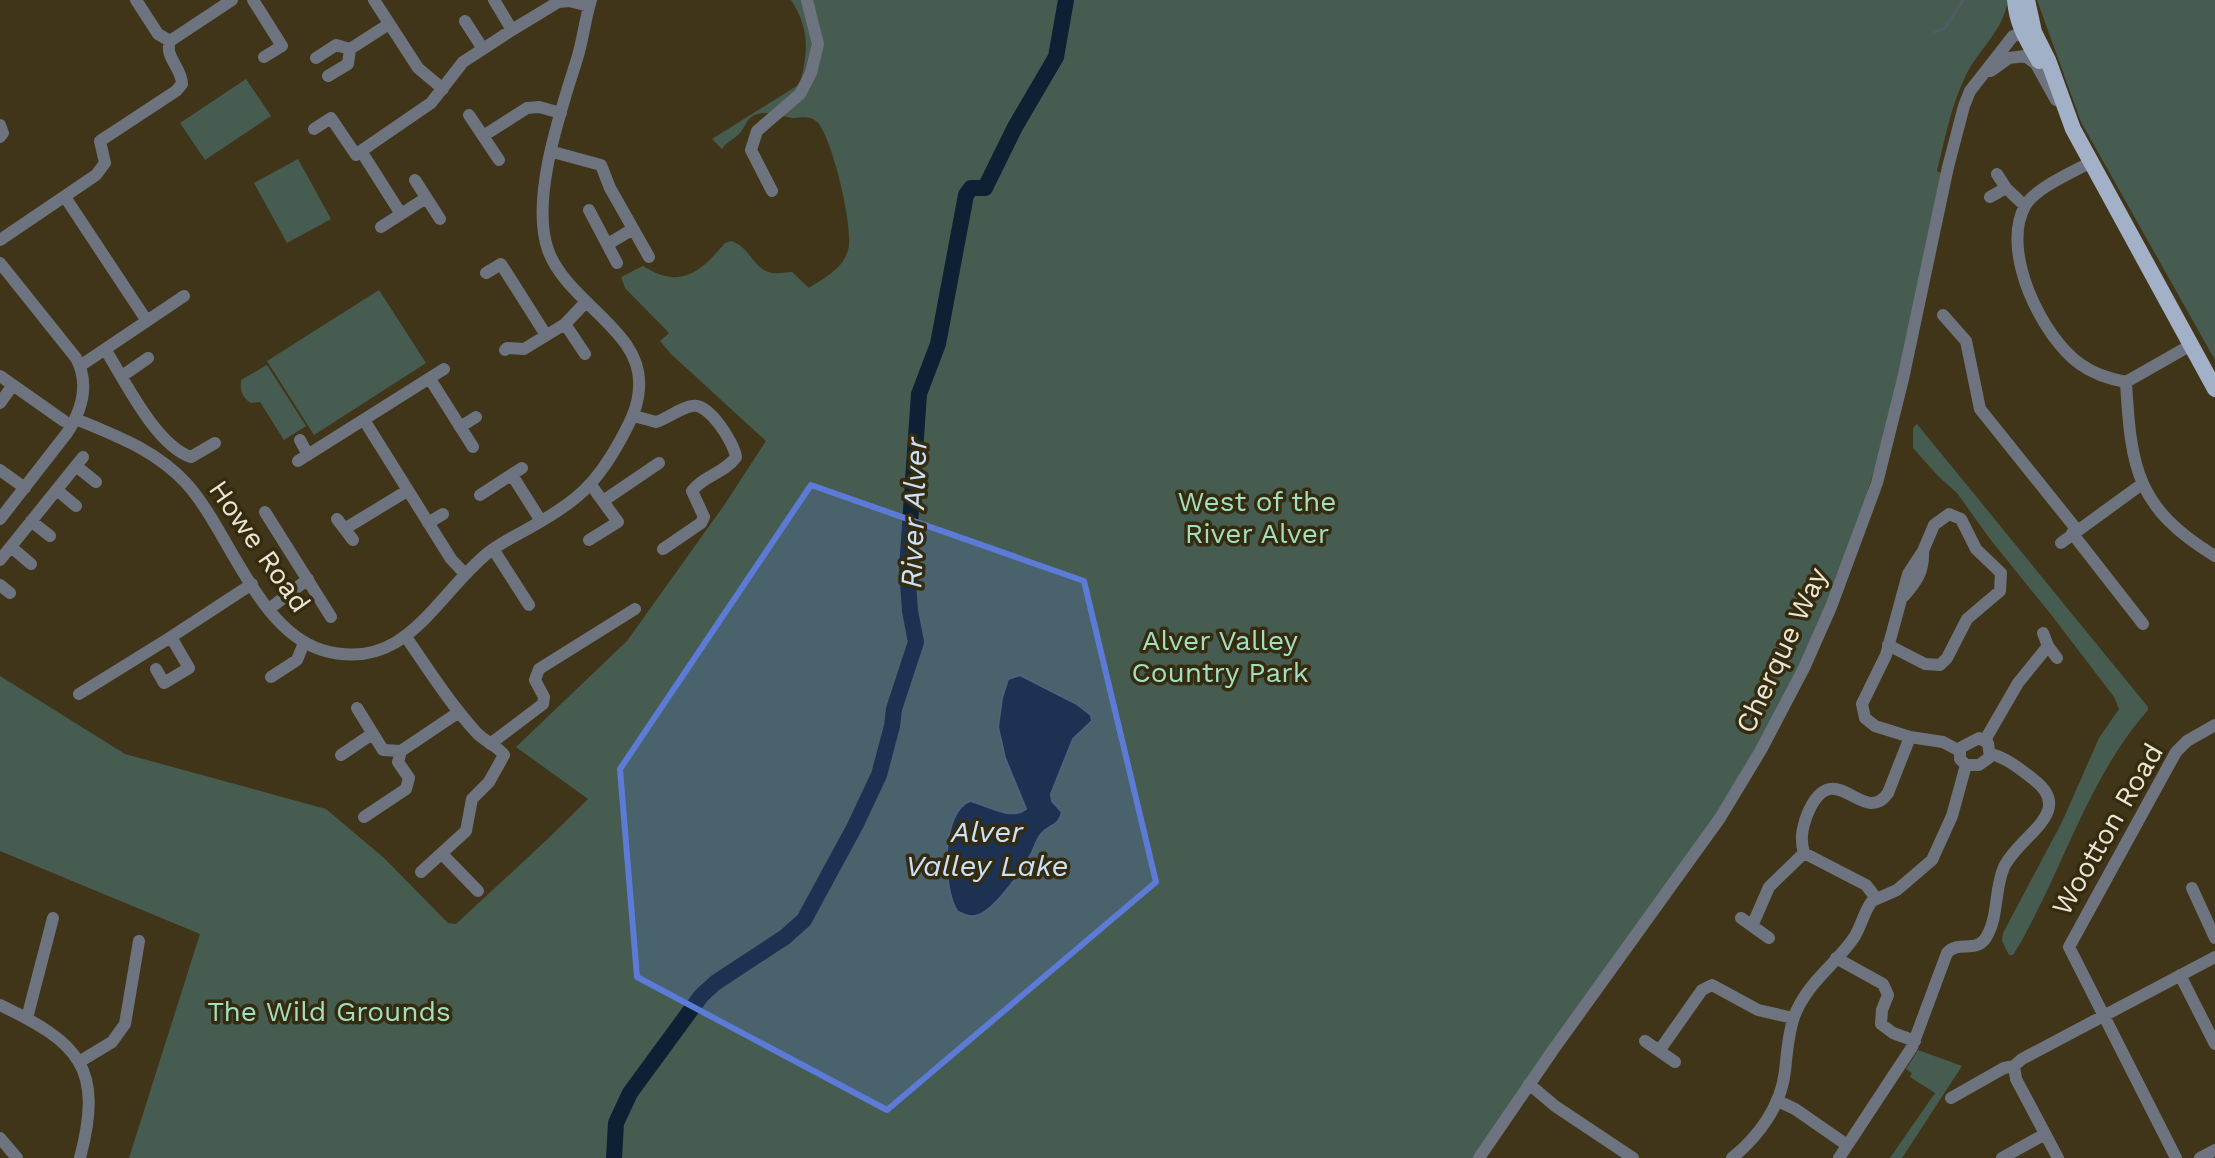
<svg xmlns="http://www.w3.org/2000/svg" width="2215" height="1158" font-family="'Work Sans',sans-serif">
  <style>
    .green { fill: #465c51 }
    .water { fill: #0e2033; stroke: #515b64; stroke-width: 2 }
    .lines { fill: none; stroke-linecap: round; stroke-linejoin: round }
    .stream { stroke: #515b64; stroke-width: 3 }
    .river { stroke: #0e2033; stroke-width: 16 }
    .minor { stroke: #6d747f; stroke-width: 12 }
    .major { stroke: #a2b1c8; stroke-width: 16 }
    .marked { fill: #5b7bd7; fill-opacity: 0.2; stroke: #5b7bd7; stroke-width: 6; stroke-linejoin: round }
    .labels { text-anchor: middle; stroke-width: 7; stroke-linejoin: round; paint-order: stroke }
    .park-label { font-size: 28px; fill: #a3dec1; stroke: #352b0f }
    .street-label { font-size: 28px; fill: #ece5d5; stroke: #352b0f }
    .water-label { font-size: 30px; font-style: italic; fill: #c9e1fb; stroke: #352b0f }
  </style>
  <rect width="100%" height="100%" fill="#403519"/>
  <path class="green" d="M791 0H2008C2003 31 1979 49 1966 75 1951 105 1945 139 1937 171L1941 173 1903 379 1831 607 1761 750 1479 1158H129L200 934 0 851V676L125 754 326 809 384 858 448 923 456 924C500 883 545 843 588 799L516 747 627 641 725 504 766 441 671 354 660 341 669 333 625 288 621 277 643 266C680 289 699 274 725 243L731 241C750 246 753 270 772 273 778 274 786 272 792 272L809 288C824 278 843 269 848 250 855 231 831 132 816 121 809 115 800 118 792 118 778 116 762 108 750 118 746 122 744 128 740 133 734 140 727 141 722 149L712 139 800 84C808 52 810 29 791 0Z
    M2037 0H2215V360L2081 122Z
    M246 79 271 116 205 160 180 123Z
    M298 159 331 219 287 243 254 183Z
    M379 290 426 363 314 435 267 361Z
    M267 365 306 426 284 440 260 402 251 403C242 397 240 391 241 380Z
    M1917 424 2148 707V710C2101 763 2075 832 2045 895 2035 915 2025 937 2013 955H2009L2002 941 2003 933 2062 822 2099 738 2119 709 2114 697 2053 617 1990 539 1957 493 1938 476 1913 448V428Z
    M1918 1050 1962 1066 1902 1158H1890L1935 1093 1910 1077 1912 1073 1906 1069Z"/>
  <path class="water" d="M1020 675 1077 704 1091 715 1092 721 1073 739 1051 794 1052 801 1062 812C1059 827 1049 824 1041 834 1036 840 1034 850 1030 856 1022 871 992 914 975 916 968 917 962 914 957 911 942 888 941 811 970 801 987 805 1011 821 1026 809L1005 758 998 727 1002 698 1008 679Z"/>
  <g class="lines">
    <path class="stream" d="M1935 32 1945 28 1963 0"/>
    <path class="river" d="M614 1158 616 1123 630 1093 701 996 715 983 785 937 804 920 855 826 879 775 892 726 894 709 916 642 910 611 907 568 919 394 938 344 966 195 971 188H985L1015 127 1056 57 1066 0"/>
    <path class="minor" d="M136 0 158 34 170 41
      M253 0 282 46 264 57
      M374 0 418 68 443 89
      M494 0 512 30
      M465 21 483 49
      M350 49 389 24
      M316 58 336 45 350 49 348 64 328 76
      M1991 71 2009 58 2025 56 2036 64 2056 100
      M469 115 499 160
      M0 125 3 133 0 137
      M314 129 331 118 356 155 361 151 401 214
      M483 136 527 108 539 107 561 113
      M361 151 431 103 463 62 512 30 558 2 569 1 589 6
      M553 152 601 165 610 188 649 257
      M2091 162C2073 172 2035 188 2025 206 2000 251 2042 337 2080 364 2094 374 2109 379 2126 382
      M1997 174 2006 188 2025 206
      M415 180 440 219
      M772 191 751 150 757 131 800 94 811 73 818 44 807 0
      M65 197 147 321
      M1990 197 2006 188
      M589 210 617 263
      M381 227 426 198
      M0 240 96 175 105 163 100 141 176 91 182 84C182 68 164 57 170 41L232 0
      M608 244 633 229
      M0 263 76 358C90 384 82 410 67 433L0 519
      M486 273 501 264 546 335
      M1943 315 1966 341 1980 409 2077 530
      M565 324 585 354
      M2191 345 2126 382C2131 468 2136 508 2215 556
      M105 349C124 379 156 446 191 457L215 443
      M505 350 507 348 524 349 565 324 585 303
      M80 366 184 296
      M0 376 64 421
      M122 376 148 358
      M430 379 473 447
      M0 403 13 385
      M634 416 656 422C668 418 680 408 692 406 709 402 734 443 736 457 725 473 703 476 692 491L704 517 701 523 663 549
      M76 419C116 436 156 450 186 483 229 530 257 630 322 650 406 675 436 594 489 552 502 542 517 535 531 527 576 502 596 485 621 439 630 422 638 408 639 388 644 331 567 303 548 250 530 199 561 110 577 59 583 40 585 19 591 0
      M364 420 451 559 465 574
      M460 427 476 417
      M300 440 308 455
      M298 461 444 369
      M76 466 96 482
      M0 470 25 488
      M512 475 541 521
      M57 490 76 506
      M480 495 522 468
      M603 501 659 463
      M265 512 331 617
      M337 519 353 540
      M31 521 50 536
      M428 523 443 514
      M346 528 407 491
      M2072 533 2143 624
      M589 540 618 522 591 485
      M2061 543 2142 484
      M11 547 31 564
      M493 549 529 605
      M0 560 83 457
      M0 585 10 593
      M1904 596C1917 581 1924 571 1923 551
      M269 609 308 579
      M2043 633 2048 646 2057 658
      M406 637C428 669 449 702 475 731 483 741 497 745 504 755L489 782 472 799 466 831 421 872
      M1888 645 1925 664 1940 665 1947 658 1967 619 2000 591 2001 573 1976 549 1961 519 1949 514 1934 525 1923 551 1908 574 1886 655 1862 704 1865 718 1875 726 1910 737 1943 742 1958 750
      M156 669 164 683 189 668 171 637 252 584
      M271 677 297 660 304 643
      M79 694 171 637
      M357 708 383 750 401 751
      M1979 738 1988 743 1990 757 1979 765H1966L1960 759V748Z
      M1985 740 2018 683 2048 646
      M490 744 543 704 544 697 535 680 539 669 635 609
      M341 755 372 734
      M364 817 406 789 409 778 398 762 401 751 459 712
      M443 855 478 891
      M2192 888 2215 938
      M1876 898 1866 885 1804 853C1800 839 1802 829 1807 815 1833 751 1863 829 1888 793L1910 737
      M1741 918 1769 938
      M1752 926 1769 887 1804 853
      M1836 958 1883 984 1888 995 1882 1010 1881 1024 1893 1033 1915 1041
      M2180 975 2215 1044
      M0 1005C79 1043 104 1067 80 1158
      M27 1018 53 918
      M1645 1041 1675 1062
      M1659 1051 1702 990 1712 985 1758 1010 1793 1018
      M79 1062 112 1042 125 1024 139 941
      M2014 1066 2016 1079 2058 1158
      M1529 1084 1555 1106 1633 1158
      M1951 1098 2004 1068 2014 1066 2022 1059 2215 957
      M1778 1101 1795 1109 1847 1145
      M0 1138 17 1158
      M1479 1158 1553 1050 1720 818 1761 750 1804 668 1831 607 1877 483 1903 379 1948 167 1964 106 1970 91 2013 36 2030 32
      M1732 1158C1759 1136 1781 1106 1785 1071 1787 1053 1788 1034 1794 1017 1806 984 1833 967 1853 939 1861 928 1863 913 1872 901L1897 890 1932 860 1952 816 1966 765
      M1839 1158 1912 1047 1947 953C1958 940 1975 953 1985 939 1999 919 1994 889 2004 867 2019 835 2077 812 2033 779 2020 769 2007 758 1991 754
      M2002 1158 2045 1134
      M2176 1158 2069 947 2176 752 2187 741 2215 725
      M2200 1158 2215 1150"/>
    <path class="major" d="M2015 0C2017 25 2027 40 2039 61
      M2027 0 2034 32 2048 60 2073 129 2215 389"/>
  </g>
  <path class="marked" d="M811 485 1084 581 1156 882 887 1110 637 977 620 769Z"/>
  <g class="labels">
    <g class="park-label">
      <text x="1257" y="511">West of the<tspan x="1257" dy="32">River Alver</tspan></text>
      <text x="1220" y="650">Alver Valley<tspan x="1220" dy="32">Country Park</tspan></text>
      <text x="329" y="1021">The Wild Grounds</text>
    </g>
    <g class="street-label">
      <text transform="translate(260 546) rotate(55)" y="10">Howe Road</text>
      <text transform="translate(1781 650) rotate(-65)" y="10">Cherque Way</text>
      <text transform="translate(2107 829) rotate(-60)" y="10">Wootton Road</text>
    </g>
    <g class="water-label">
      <text transform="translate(914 513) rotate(-88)" y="10">River Alver</text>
      <text x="987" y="842">Alver<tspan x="987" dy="34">Valley Lake</tspan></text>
    </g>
  </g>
</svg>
